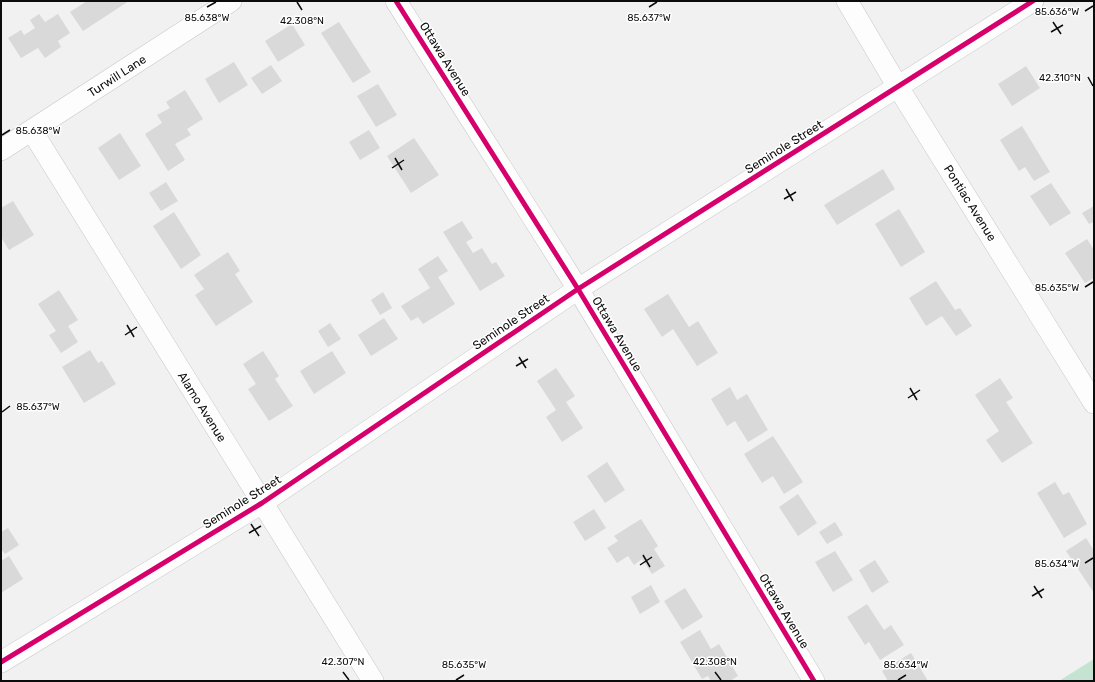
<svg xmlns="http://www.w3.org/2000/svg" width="1095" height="682" font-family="Rubik,sans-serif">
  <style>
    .green { fill: #c4e4d1 }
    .building { fill: #d9d9d9 }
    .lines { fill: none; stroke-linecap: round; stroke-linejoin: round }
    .minor-casing { stroke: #c8c8c8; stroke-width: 22 }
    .minor { stroke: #fdfdfd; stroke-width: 21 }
    .cycleway-casing { stroke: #fff; stroke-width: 8 }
    .cycleway { stroke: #d6006c; stroke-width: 5 }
    .ticks { fill: none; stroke: #0c0c0c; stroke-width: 1.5 }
    .labels { text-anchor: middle; stroke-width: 3; stroke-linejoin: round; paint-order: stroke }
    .street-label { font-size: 12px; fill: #0c0c0c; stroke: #fff }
    .ticks-label { font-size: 10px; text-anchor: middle; fill: #0c0c0c; stroke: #fff; stroke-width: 3; stroke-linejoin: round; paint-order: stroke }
  </style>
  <rect width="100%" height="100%" fill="#f1f1f1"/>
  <path class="green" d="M1094 659V681H1059Z"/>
  <path class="building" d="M87 1H129L83 31 70 12Z
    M39 14 45 22 58 14 70 33 58 41 61 47 45 58 38 48 21 58 8 38 21 30 24 35 35 28 30 20Z
    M339 22 371 72 353 83 321 33Z
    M292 24 305 45 278 62 265 41Z
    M234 62 248 85 219 103 205 79Z
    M271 65 282 81 262 94 251 78Z
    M1026 66 1040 88 1012 106 998 84Z
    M378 84 397 115 376 127 357 96Z
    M185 90 203 119 187 129 191 135 175 144 185 160 168 171 145 134 162 123 157 115 170 108 166 102Z
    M1022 126 1050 172 1034 181 1025 167 1019 171 1000 140Z
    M369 130 380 148 360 160 349 142Z
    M120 133 141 166 119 180 98 148Z
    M414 138 439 175 411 193 387 156Z
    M883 169 895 189 837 225 824 205Z
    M166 182 178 201 161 211 149 193Z
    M1051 183 1071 213 1050 226 1030 196Z
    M13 201 34 235 9 250 1 237V208Z
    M1094 206V222L1089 224 1082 213Z
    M899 209 925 252 901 267 875 224Z
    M174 212 201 255 181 269 153 226Z
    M462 221 473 238 466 242 473 253 482 248 492 264 496 262 505 276 480 291 443 232Z
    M1087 239 1094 250V278L1085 283 1065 253Z
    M228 252 240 271 235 274 253 302 216 326 195 295 204 289 194 275Z
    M438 256 448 271 438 277 455 304 423 324 418 317 411 321 401 306 430 288 418 269Z
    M936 281 955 310 960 308 972 326 956 336 942 316 926 326 909 298Z
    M59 290 78 320 68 326 78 342 61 353 49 335 56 331 38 304Z
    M383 292 392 308 380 315 371 300Z
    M668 294 689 327 698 321 718 353 697 366 673 329 662 337 644 309Z
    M384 318 398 339 371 356 358 335Z
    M330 323 341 339 328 347 318 331Z
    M90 350 98 363 102 361 116 384 84 403 62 367Z
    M263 351 279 376 275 379 293 406 269 421 248 389 256 384 243 364Z
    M332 351 346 373 314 394 300 371Z
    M556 368 575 396 566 402 583 428 562 442 546 417 556 410 537 381Z
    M1000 378 1013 398 1006 402 1033 443 1002 463 986 440 999 431 975 395Z
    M730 387 737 400 747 394 768 430 748 442 735 421 727 426 711 399Z
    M773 436 803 482 784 494 773 476 762 483 744 454Z
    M607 462 625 490 605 503 587 476Z
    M1055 482 1063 495 1069 492 1087 524 1064 538 1037 493Z
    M798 494 817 523 798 536 779 507Z
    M594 509 606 528 585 541 573 522Z
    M641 519 658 546 654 549 665 566 652 574 642 559 634 565 628 556 617 563 607 548 618 541 614 536Z
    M835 522 843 535 827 544 819 532Z
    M8 528 19 545 5 554 1 549V532Z
    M1086 538 1094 551V593L1066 551Z
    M835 551 853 580 833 592 815 562Z
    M9 556 23 579 1 593V561Z
    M875 560 889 582 872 593 859 570Z
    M651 585 660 602 640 614 631 597Z
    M685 588 703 617 682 630 664 601Z
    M867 604 884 630 891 625 904 645 880 660 869 642 865 645 847 617Z
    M700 630 711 649 719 644 738 676 730 681H711L708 676 702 679 680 642Z
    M911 653 928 681H888L882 671Z"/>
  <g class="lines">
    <defs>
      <path id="minor" d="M396 1 578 289 814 681
        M847 1 898 87 1094 403
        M32 131 373 681
        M1 150 231 1
        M1 662 262 503 578 289 1033 1"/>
    </defs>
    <use href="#minor" class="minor-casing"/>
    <use href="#minor" class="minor"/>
    <defs>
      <path id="cycleway" d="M396 1 578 289 814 681
        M1 662 262 503 578 289 1033 1"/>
    </defs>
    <use href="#cycleway" class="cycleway-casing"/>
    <use href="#cycleway" class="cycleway"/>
  </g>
  <path class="ticks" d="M297 2 302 10M207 7 216 2M649 7 657 2M1085 11 1093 6M1053 22 1061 34M1051 32 1063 25M1088 77 1093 86M2 135 10 130M395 158 402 170M392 168 404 160M786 189 793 201M784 199 796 192M1085 287 1093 282M127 325 134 337M125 335 137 327M519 357 526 368M516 366 528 359M910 388 917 400M908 398 920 390M2 412 10 406M251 524 259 536M249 533 261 526M643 555 650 567M1085 563 1093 558M640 565 652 557M1034 586 1042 598M1032 596 1044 589M343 672 349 680M715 672 721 680M456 680 464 675M898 680 906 675"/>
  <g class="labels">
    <g class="street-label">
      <text transform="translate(445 59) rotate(58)" y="4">Ottawa Avenue</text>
      <text transform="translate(117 76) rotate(-33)" y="4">Turwill Lane</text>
      <text transform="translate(784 147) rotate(-32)" y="4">Seminole Street</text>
      <text transform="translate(970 203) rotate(58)" y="4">Pontiac Avenue</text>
      <text transform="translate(511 322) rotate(-34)" y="4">Seminole Street</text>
      <text transform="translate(617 334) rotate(59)" y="4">Ottawa Avenue</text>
      <text transform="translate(202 407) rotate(58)" y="4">Alamo Avenue</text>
      <text transform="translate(242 502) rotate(-32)" y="4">Seminole Street</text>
      <text transform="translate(784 611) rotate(59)" y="4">Ottawa Avenue</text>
    </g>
  </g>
  <g class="ticks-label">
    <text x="1057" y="15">85.636°W</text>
    <text x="207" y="21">85.638°W</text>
    <text x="649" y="21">85.637°W</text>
    <text x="302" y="24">42.308°N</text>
    <text x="1060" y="81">42.310°N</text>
    <text x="38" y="134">85.638°W</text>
    <text x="1057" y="291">85.635°W</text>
    <text x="38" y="410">85.637°W</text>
    <text x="1057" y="567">85.634°W</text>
    <text x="343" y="665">42.307°N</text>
    <text x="715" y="665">42.308°N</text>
    <text x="464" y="668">85.635°W</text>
    <text x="906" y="668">85.634°W</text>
  </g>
  <rect width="1095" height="682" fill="none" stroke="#0c0c0c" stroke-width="4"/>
</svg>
